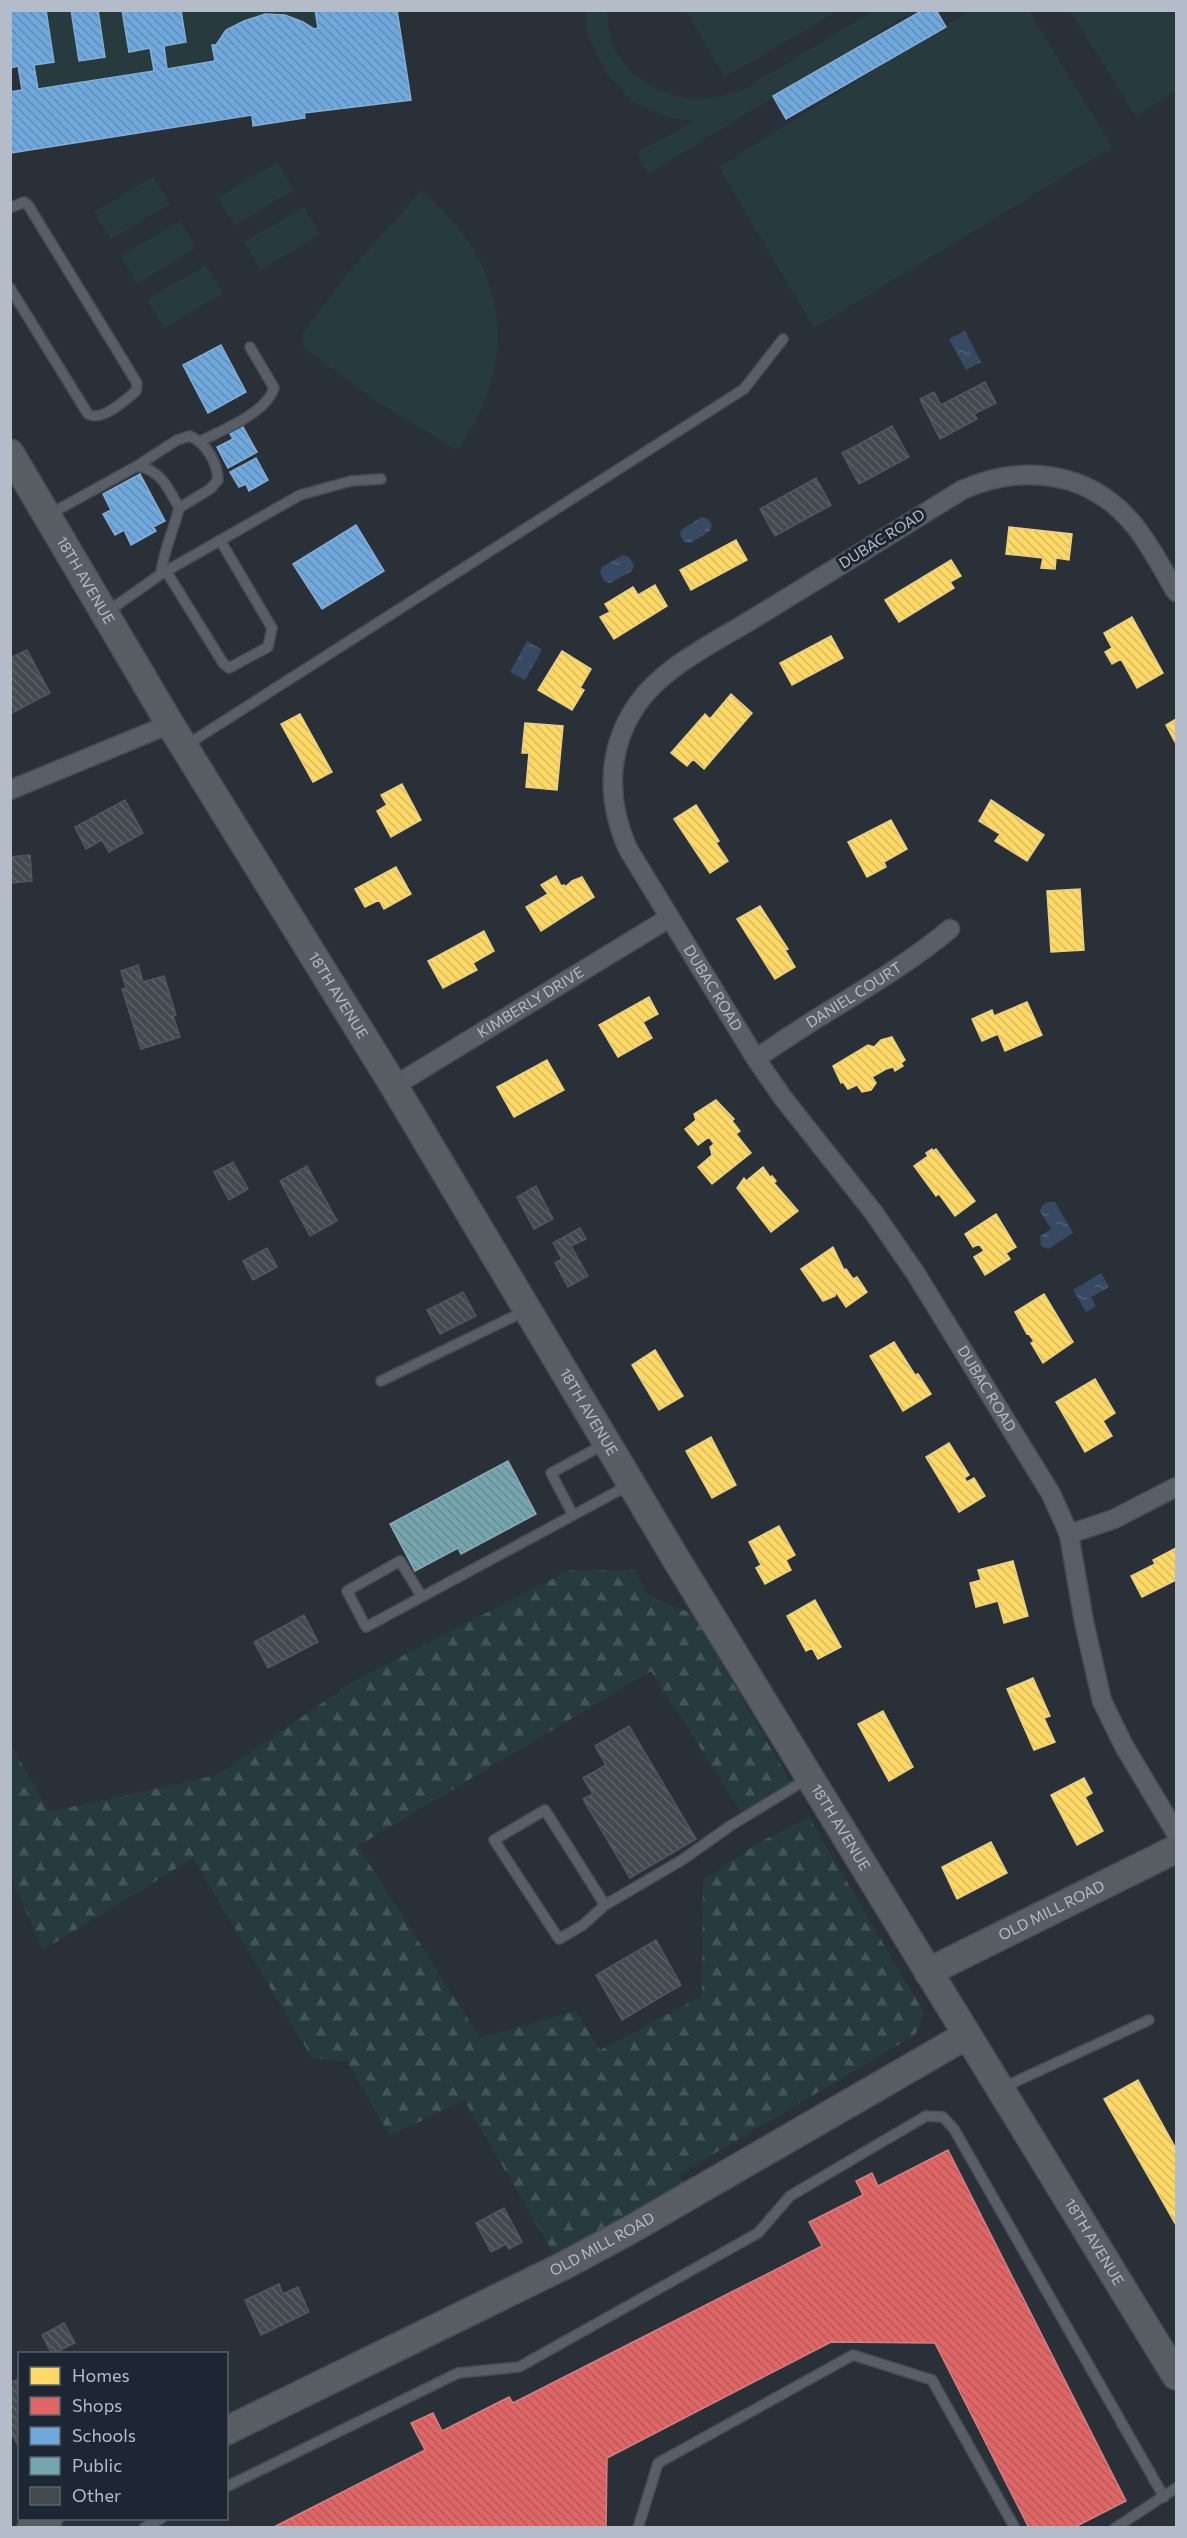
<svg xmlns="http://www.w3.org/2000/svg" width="1187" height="2538" font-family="Commissioner,sans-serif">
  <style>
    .green { fill: #273a3e }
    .forest { fill: url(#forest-firs) }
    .water { fill: url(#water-ripples) }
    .homes { fill: url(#homes-back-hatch); stroke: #e8d084; stroke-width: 1.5 }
    .shops { fill: url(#shops-back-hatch); stroke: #d38084; stroke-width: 1.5 }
    .schools { fill: url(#schools-back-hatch); stroke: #84aed6; stroke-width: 1.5 }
    .public { fill: url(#public-back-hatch); stroke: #89acb7; stroke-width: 1.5 }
    .building { fill: url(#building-back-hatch); stroke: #52575f; stroke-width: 1.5 }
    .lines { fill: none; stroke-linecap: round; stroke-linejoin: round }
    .lane-casing { stroke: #484c53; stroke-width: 12 }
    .street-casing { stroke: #484c53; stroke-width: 21 }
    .secondary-casing { stroke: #484c53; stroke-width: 30 }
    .lane { stroke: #5a5e66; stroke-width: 9 }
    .street { stroke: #5a5e66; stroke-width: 18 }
    .secondary { stroke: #595d64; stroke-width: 27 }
    .labels { text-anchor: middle; stroke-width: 6; stroke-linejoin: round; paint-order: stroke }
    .street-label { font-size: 15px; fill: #b4bcc9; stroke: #1d2633 }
  </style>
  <defs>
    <pattern id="forest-firs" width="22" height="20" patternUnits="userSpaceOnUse" patternTransform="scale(1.5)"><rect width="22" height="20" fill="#273a3e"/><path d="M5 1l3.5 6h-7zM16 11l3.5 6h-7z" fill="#445559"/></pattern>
    <pattern id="water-ripples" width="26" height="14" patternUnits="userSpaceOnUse" patternTransform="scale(1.5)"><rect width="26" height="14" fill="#384963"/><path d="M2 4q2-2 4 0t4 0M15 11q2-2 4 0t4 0" fill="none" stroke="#526178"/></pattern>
    <pattern id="homes-back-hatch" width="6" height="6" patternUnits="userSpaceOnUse" patternTransform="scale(1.5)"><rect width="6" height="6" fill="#ffd966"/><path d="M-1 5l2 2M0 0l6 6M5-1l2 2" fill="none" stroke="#d7b95e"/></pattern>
    <pattern id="shops-back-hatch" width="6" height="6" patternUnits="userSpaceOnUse" patternTransform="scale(1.5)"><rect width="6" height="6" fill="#e06666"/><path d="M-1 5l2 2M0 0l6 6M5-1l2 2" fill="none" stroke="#b65a5c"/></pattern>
    <pattern id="schools-back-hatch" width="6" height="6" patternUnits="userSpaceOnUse" patternTransform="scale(1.5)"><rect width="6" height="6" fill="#6fa8dc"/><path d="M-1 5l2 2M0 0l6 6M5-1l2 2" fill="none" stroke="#618cb4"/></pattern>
    <pattern id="public-back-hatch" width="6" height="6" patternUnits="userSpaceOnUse" patternTransform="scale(1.5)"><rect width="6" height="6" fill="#76a5af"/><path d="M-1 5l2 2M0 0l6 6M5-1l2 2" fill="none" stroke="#668a92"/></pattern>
    <pattern id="building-back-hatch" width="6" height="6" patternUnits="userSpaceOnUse" patternTransform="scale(1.5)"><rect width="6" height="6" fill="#444950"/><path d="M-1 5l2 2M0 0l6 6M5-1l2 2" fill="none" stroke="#5d6168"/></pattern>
  </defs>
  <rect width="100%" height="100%" fill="#2a3038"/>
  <path class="green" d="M122 10 129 51 150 48 154 71 38 89 34 65 54 62 46 11H71L79 61 105 57 98 11Z
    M181 11H315L318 28C309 28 300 21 291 18 262 8 233 21 216 45H213L215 61 167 69 164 46 186 42Z
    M587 11H607C608 21 609 32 612 43 623 75 665 99 698 99 713 99 729 94 743 90L873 11H914L648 174 637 153 694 121 667 117 632 101 606 73 587 34Z
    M686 11H838L725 77Z
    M969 11H1029L1112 147 814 328 719 167Z
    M1070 11H1176V90L1136 116Z
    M277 162 294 190 235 225 218 198Z
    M153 177 170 204 111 239 94 212Z
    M421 191C507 259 523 361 457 450L373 399 304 348 302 334 348 273Z
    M304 207 320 234 261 270 244 242Z
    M180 221 196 248 137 284 121 256Z
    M206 265 223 293 164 328 147 300Z"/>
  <path class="forest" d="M570 1570H635L648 1595 693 1614 792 1784 743 1815 651 1671 358 1846 480 2038 576 2011 600 2050 702 1996 703 1880 760 1842 809 1817 924 2013 915 2035 678 2175 686 2189 559 2263 464 2100 390 2136 347 2061 312 2058 193 1858 43 1950 13 1882 11 1869 10 1751 14 1750 49 1812 217 1775 357 1679Z"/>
  <path class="water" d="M965 331 981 362 966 370 949 339Z
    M702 517 708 519 712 525 710 531 690 543 684 542 680 535 681 530Z
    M623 555 629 557 634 565 632 571 610 583 605 582 600 573 602 567Z
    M527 641 542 650 525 680 510 672Z
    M1048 1202H1055L1073 1233 1048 1249 1041 1246 1040 1236 1051 1229 1040 1211 1042 1206Z
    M1101 1273 1109 1287 1091 1297 1096 1306 1086 1312 1073 1290Z"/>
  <path class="homes" d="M1009 527 1072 534 1069 560 1056 558 1055 569 1041 568 1043 558 1006 554Z
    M736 540 747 560 691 590 680 570Z
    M951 560 961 576 950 582 954 588 899 622 885 600Z
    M655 585 667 606 614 639 600 617 610 612 605 604 633 587 638 595Z
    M1132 617 1163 673 1137 688 1121 659 1112 664 1105 652 1112 648 1104 633Z
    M831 636 843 658 792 685 780 663Z
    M562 651 591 669 580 688 584 690 572 710 538 690Z
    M731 694 752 713 704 769 693 759 687 766 671 753 705 714 710 719Z
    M300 714 332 772 313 782 281 724Z
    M1176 719V744L1166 725Z
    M525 723 563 726 557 790 526 787 529 753H522Z
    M402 784 421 820 391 837 377 811 387 805 381 795Z
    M991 800 1044 835 1027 861 995 841 1000 834 979 821Z
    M696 805 719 841 716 843 728 861 710 873 674 819Z
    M891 820 907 849 884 862 886 867 867 877 848 842Z
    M396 867 411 894 384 909 379 900 365 907 355 889Z
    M556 876 561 886 564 885 565 887 572 881 582 877 594 897 541 931 526 907 548 894 541 885Z
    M1080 889 1084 950 1051 952 1047 891Z
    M760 906 788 949 785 950 795 967 775 979 737 919Z
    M484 931 494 951 473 963 477 970 443 988 428 961Z
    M649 997 658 1014 643 1022 652 1038 618 1057 599 1025Z
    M1027 1002 1042 1035 1005 1051 998 1034 982 1041 972 1019 992 1010 994 1016Z
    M892 1037 905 1060 901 1063 903 1066 895 1071 893 1067 886 1069 872 1077 876 1083 871 1090 862 1092 857 1085 848 1089 843 1082 841 1083 833 1066 868 1045 874 1047 881 1040Z
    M547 1060 564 1090 514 1117 497 1087Z
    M716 1100 734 1119 732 1121 740 1131 736 1134 751 1153 712 1184 698 1167 712 1155 710 1147 714 1144 709 1137 698 1145 685 1129 696 1120 694 1114Z
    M932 1149 933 1151 936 1149 975 1201 955 1216 939 1194 936 1196 914 1166 928 1156 926 1153Z
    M763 1167 770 1177 772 1176 776 1181 774 1183 798 1211 771 1232 737 1188 744 1178 746 1181Z
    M996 1214 1016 1247 1006 1253 1010 1259 985 1275 974 1257 984 1251 979 1244 973 1247 965 1234Z
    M833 1247 844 1270 846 1269 853 1279 857 1277 867 1292 846 1307 836 1292 835 1296 823 1301 801 1269Z
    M1044 1294 1073 1342 1043 1363 1031 1343 1034 1341 1028 1333 1027 1334 1015 1312Z
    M894 1342 915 1375 918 1374 931 1394 903 1411 870 1356Z
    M655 1350 683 1396 659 1410 632 1365Z
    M1095 1379 1115 1413 1103 1421 1112 1436 1085 1452 1056 1402Z
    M711 1437 736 1485 712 1498 686 1451Z
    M949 1443 969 1475 964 1478 967 1482 974 1478 985 1496 959 1512 926 1457Z
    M779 1526 795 1555 786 1560 791 1570 765 1584 756 1568 761 1565 749 1542Z
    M1176 1548V1580L1142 1597 1131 1576 1155 1564 1153 1560Z
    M1013 1561 1028 1616 1004 1623 998 1601 976 1607 970 1583 981 1580 978 1570Z
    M815 1600 841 1647 818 1659 812 1648 806 1651 787 1616Z
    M1033 1678 1050 1716 1044 1718 1055 1742 1034 1750 1007 1689Z
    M883 1711 913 1767 889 1781 858 1724Z
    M1084 1778 1092 1793 1085 1797 1103 1831 1077 1845 1051 1795Z
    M991 1842 1007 1873 957 1899 942 1867Z
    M1138 2080 1176 2149V2225L1104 2099Z"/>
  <path class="shops" d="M948 2150 1126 2501 1073 2528H1029L935 2343 831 2342 607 2458 606 2528H272L425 2450 411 2423 433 2413 442 2431 509 2397 513 2403 822 2246 809 2222 863 2195 856 2181 872 2173 878 2186Z"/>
  <path class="schools" d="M10 10H46L54 62 34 65 38 89 154 71 150 48 129 52 122 10H181L186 42 164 46 167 69 215 61 212 45H216L226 30 244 21 265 14 285 15 303 22 314 29 318 28 315 10H397L411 100 304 113 305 118 253 126 252 115 10 153V92L22 90 18 66 10 68Z
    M71 10H98L105 57 79 61Z
    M923 10H936L946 27 786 119 773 96Z
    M221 345 246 392 208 413 183 365Z
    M242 425 257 452 228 468 217 447 233 439 229 432Z
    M256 458 268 480 249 491 246 484 239 487 230 472Z
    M140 474 165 521 153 527 156 531 131 545 124 530 115 535 103 514 111 510 103 494Z
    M356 525 384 571 322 609 293 564Z"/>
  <path class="public" d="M508 1461 536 1514 461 1554 458 1548 415 1571 390 1524Z"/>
  <path class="building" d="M985 382 996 403 974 414 977 419 940 439 920 399 934 392 941 405Z
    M892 426 909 457 859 484 842 453Z
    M816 478 831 505 775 536 760 509Z
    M27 650 50 693 10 714V658Z
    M125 800 143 833 109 852 102 840 86 849 75 827Z
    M30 855 32 881 10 883V857Z
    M138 965 143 982 164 976 176 1015 173 1016 180 1037 141 1049 122 989 126 988 121 971Z
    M233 1162 248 1189 229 1200 214 1172Z
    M307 1166 337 1221 310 1236 280 1181Z
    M536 1186 553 1219 534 1229 517 1197Z
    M580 1228 586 1239 571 1246 588 1276 568 1287 555 1263 562 1259 553 1243Z
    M267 1248 277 1267 253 1280 243 1261Z
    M463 1292 476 1316 440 1334 427 1310Z
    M304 1615 318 1642 268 1668 254 1642Z
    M629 1726 696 1839 630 1878 583 1799 593 1794 583 1778 606 1765 595 1746Z
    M656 1940 681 1985 622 2020 596 1975Z
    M504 2208 522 2242 509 2249 506 2244 491 2252 476 2223Z
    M279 2284 283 2294 298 2287 309 2312 261 2335 245 2300Z
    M64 2323 75 2343 52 2354 42 2335Z
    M20 2378V2449L10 2431V2383Z"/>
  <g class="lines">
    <defs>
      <path id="lane" d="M10 208 24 202 28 205 137 383 136 391C126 400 101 422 88 414L10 288
        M201 441C224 429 266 413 274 388L250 347
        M137 466C160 469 169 489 179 508
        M50 514 137 466 177 440 190 436C207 444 217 462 218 480L210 489 179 508C174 530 163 551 161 574
        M166 571 223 663 229 668 268 647 272 628 220 540
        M107 612 161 574 300 495 351 481 381 479
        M185 746 744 389 783 339
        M381 1381 525 1311
        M573 1515 551 1473 605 1444
        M422 1597 400 1561 347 1591 366 1627 629 1485
        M605 1905 545 1810 494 1840 559 1939 583 1925 605 1905 682 1860 730 1826 807 1779
        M1004 2087 1149 2020
        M226 2487 458 2373 519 2367 758 2233 790 2196 926 2116 943 2117 954 2129 1164 2497
        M144 2528 162 2518
        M638 2528 658 2463 853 2355 932 2380 1015 2528
        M1115 2528 1176 2488"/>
      <g id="street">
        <path id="s1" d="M1176 592C1163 570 1151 546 1134 525 1090 471 1023 463 962 490 893 533 825 575 756 617 716 642 663 666 636 706 606 751 607 802 628 849L756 1059 783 1098 874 1213 916 1274 1051 1494 1069 1534 1084 1622 1102 1701 1124 1746 1176 1833"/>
        <path d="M10 790 170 724"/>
        <path id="s2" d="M756 1059C819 1013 890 979 950 929"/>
        <path id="s3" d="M394 1086 669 918"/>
        <path d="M1069 1534 1114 1519 1176 1487"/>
      </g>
      <g id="secondary">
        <path id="s4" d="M10 453 170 724 394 1086 676 1559 1176 2376"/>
        <path id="s5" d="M928 1972 1176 1849"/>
        <path id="s6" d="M226 2431 565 2265 630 2230 967 2035"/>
        <path d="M31 2528 49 2518"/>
      </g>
    </defs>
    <use href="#lane" class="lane-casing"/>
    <use href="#street" class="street-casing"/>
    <use href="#secondary" class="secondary-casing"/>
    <use href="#lane" class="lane"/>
    <use href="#street" class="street"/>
    <use href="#secondary" class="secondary"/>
  </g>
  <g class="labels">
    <g class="street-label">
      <text transform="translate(882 539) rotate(-32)" y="5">DUBAC ROAD</text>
      <text dy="5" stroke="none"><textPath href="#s4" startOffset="148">18TH AVENUE</textPath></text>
      <text dy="5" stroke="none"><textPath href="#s1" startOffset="974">DUBAC ROAD</textPath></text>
      <text dy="5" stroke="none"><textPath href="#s2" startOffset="117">DANIEL COURT</textPath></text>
      <text dy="5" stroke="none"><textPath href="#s4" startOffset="634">18TH AVENUE</textPath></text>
      <text dy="5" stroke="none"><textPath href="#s3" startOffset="160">KIMBERLY DRIVE</textPath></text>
      <text dy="5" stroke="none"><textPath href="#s1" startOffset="1460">DUBAC ROAD</textPath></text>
      <text dy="5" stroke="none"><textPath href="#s4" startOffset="1120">18TH AVENUE</textPath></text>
      <text dy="5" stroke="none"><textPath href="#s4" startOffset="1606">18TH AVENUE</textPath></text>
      <text dy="5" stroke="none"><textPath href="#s5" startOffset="138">OLD MILL ROAD</textPath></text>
      <text dy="5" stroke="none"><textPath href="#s4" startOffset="2092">18TH AVENUE</textPath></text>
      <text dy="5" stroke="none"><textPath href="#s6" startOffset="420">OLD MILL ROAD</textPath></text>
    </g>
  </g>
  <rect width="1187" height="2538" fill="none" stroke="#b4bcc9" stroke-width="24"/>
  <rect x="18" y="2352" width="210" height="168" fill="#1d2633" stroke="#59626f" stroke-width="1.5"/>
  <rect x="30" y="2367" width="30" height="18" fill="#ffd966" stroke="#59626f" stroke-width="1.5"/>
  <text x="72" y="2382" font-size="18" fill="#b4bcc9">Homes</text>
  <rect x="30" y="2397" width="30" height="18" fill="#e06666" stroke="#59626f" stroke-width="1.5"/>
  <text x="72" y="2412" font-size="18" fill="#b4bcc9">Shops</text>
  <rect x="30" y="2427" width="30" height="18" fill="#6fa8dc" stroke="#59626f" stroke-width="1.5"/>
  <text x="72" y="2442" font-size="18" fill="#b4bcc9">Schools</text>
  <rect x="30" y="2457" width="30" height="18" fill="#76a5af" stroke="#59626f" stroke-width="1.5"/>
  <text x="72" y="2472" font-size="18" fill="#b4bcc9">Public</text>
  <rect x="30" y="2487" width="30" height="18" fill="#444950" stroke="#59626f" stroke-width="1.5"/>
  <text x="72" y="2502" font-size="18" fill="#b4bcc9">Other</text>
</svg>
